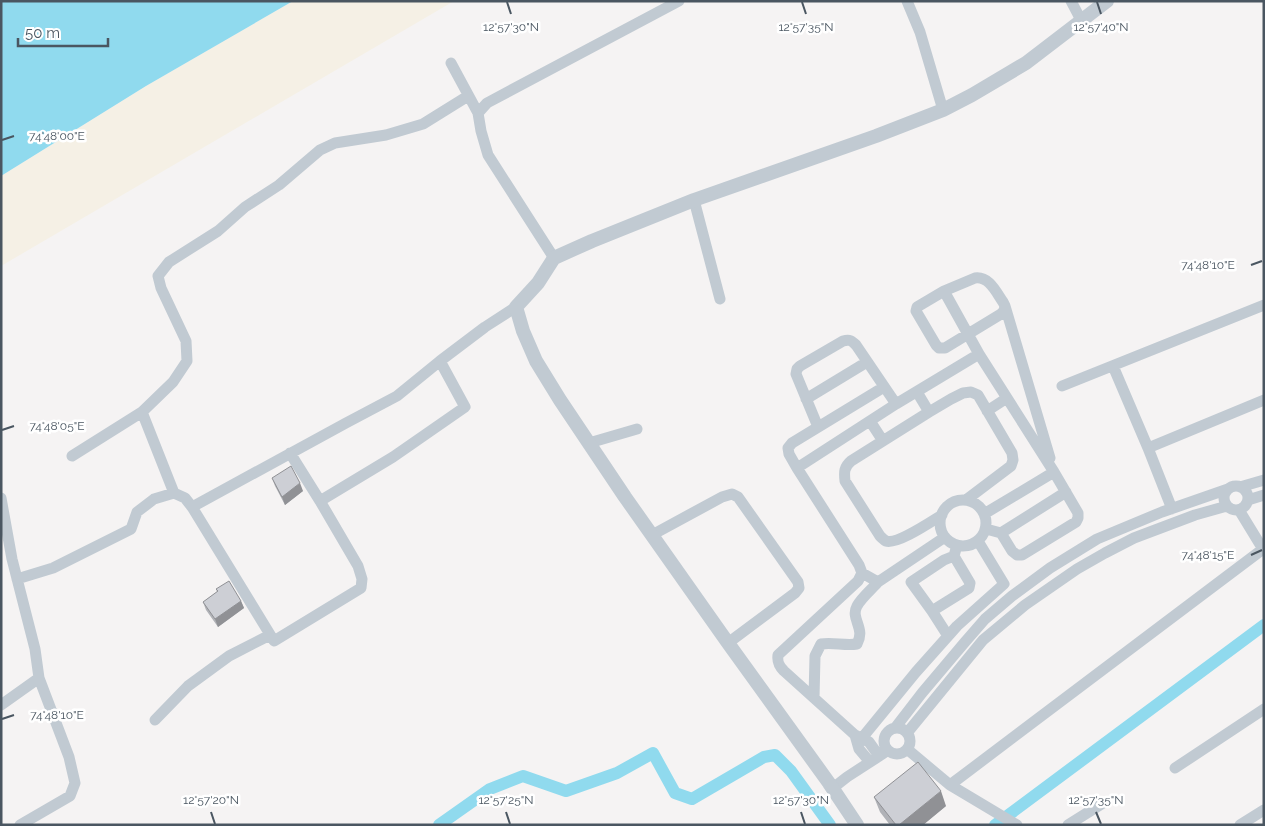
<svg xmlns="http://www.w3.org/2000/svg" width="1265" height="826" font-family="Raleway,sans-serif">
  <style>
    .sand { fill: #f5f0e5 }
    .water { fill: #90daee }
    .lines { fill: none; stroke-linecap: round; stroke-linejoin: round }
    .canal { stroke: #90daee; stroke-width: 12 }
    .minor { stroke: #c1cad2; stroke-width: 11 }
    .tertiary { stroke: #c1cad2; stroke-width: 14 }
    .wall { fill: #b0b2b7 }
    .shaded-wall { fill: #909195 }
    .building { fill: #cdcfd5; stroke: #909195 }
    .ticks { fill: none; stroke: #4a5661; stroke-width: 2 }
    .ticks-label { font-size: 12px; text-anchor: middle; fill: #4a5661; stroke: #fff; stroke-width: 5; stroke-linejoin: round; paint-order: stroke }
  </style>
  <rect width="100%" height="100%" fill="#f5f3f3"/>
  <path class="sand" d="M293 1H454L1 266V176L146 86Z"/>
  <path class="water" d="M1 1H293L146 86 1 176Z"/>
  <g class="lines">
    <path class="canal" d="M439 825 490 789 523 776 566 791 617 773 653 753 675 793 692 799 764 757 775 755 791 771 830 825
      M995 825 1264 625"/>
    <path class="minor" d="M907 1 920 32 943 110
      M1071 1 1081 20
      M451 63 478 113 481 131 488 155 554 258
      M478 113 487 103 679 1
      M694 200 720 299
      M944 291 975 278C989 276 996 292 1003 302L1005 306 1004 311 1001 314 945 348H939L936 345 916 311 917 307 944 291 979 354
      M1005 306 1050 458
      M1113 366 1148 448 1172 509
      M1062 386 1264 305
      M917 392 929 412
      M806 399 867 362
      M987 411 1007 398
      M870 421 883 441
      M818 427 796 374 797 369 800 366 843 341C850 339 852 341 856 345L896 404
      M589 443 637 429
      M1148 448 1264 400
      M290 453 320 501 393 457 465 407 440 361
      M72 456 142 412
      M797 468 789 454 788 448 792 443 884 387
      M1224 498a12 12 0 1 1 24 0a12 12 0 1 1-24 0Z
      M1240 487 1264 480
      M174 493 142 412 173 382 187 361 186 341 161 288 158 276 169 262 218 231 245 207 279 185 320 150 335 143 386 135 423 124 468 96
      M1 498 12 559 35 649 39 678 1 705
      M1248 500 1264 495
      M940 523a23 23 0 1 1 46 0a23 23 0 1 1-46 0Z
      M192 507 274 641 361 588 362 579 358 566 320 501
      M1239 510 1264 551
      M984 514 1054 472
      M942 515C932 521 897 545 886 541 884 540 882 538 880 536L845 481C844 472 844 467 851 461L929 412 951 399 963 393 971 392 978 395 1012 453 1013 460 1011 466 966 500
      M1001 533 1066 492
      M652 535 722 497 732 494 738 497 798 582 799 588 795 593 728 643
      M954 556 944 560 911 582 932 611 969 588 970 583 954 556 957 545
      M862 573 878 582 945 537
      M17 579 53 568 131 529 137 512 154 499 174 493 185 498 192 507 346 423 397 396 440 361 485 327 516 307
      M932 611 948 636
      M814 698 815 656 821 644C833 642 845 646 857 644 866 628 850 619 857 606 861 598 872 589 878 582
      M155 720 188 686 229 656 270 635
      M884 741a13 13 0 1 1 26 0a13 13 0 1 1-26 0Z
      M895 728 922 693 965 642 985 619 1012 596 1050 568 1097 539 1162 512 1228 489
      M907 733 983 640 1025 605 1077 569 1105 553 1134 538 1195 515 1227 506
      M855 735 859 749 870 762
      M862 738 916 672 957 626 1004 584 978 541
      M907 749 950 785 1017 825
      M879 756 869 742 855 735 784 671C779 666 777 662 778 655L858 581 862 573 859 565 797 468 896 404 979 354 1054 472 1078 513V518L1076 522 1022 555H1017L1012 551 1001 533 986 529
      M1175 768 1264 709
      M950 785 1263 549
      M833 788 847 777 884 753
      M20 825 70 796 75 783 69 757 39 678
      M1068 825 1103 803
      M1240 825 1264 810"/>
    <path class="tertiary" d="M857 825 829 783 728 643 625 497 560 400 536 361 523 331 516 307 538 283 554 258 592 241 694 200 876 136 943 110 972 95 1026 63 1107 1"/>
  </g>
  <path class="wall" d="M272 478 303 491 285 505 275 486Z
    M216 589 241 601 244 608 218 627 206 610 203 602 217 592Z
    M874 797 946 806 923 825H890L880 812Z"/>
  <path class="shaded-wall" d="M300 483 303 491 285 505 282 497Z
    M241 601 244 608 218 627 215 619Z
    M941 791 946 806 923 825H899Z"/>
  <path class="building" d="M291 466 300 483 282 497 272 478Z
    M229 581 241 601 215 619 203 602 218 591 216 589Z
    M918 762 941 791 899 825H896L874 797Z"/>
  <path class="ticks" d="M507 2 511 14M802 2 806 14M1097 2 1101 14M2 140 14 136M1251 265 1262 261M2 430 14 426M1251 555 1262 550M2 719 14 715M211 812 215 824M506 812 510 824M801 812 805 824M1096 812 1101 824"/>
  <g class="ticks-label">
    <text x="511" y="31">12°57'30"N</text>
    <text x="806" y="31">12°57'35"N</text>
    <text x="1101" y="31">12°57'40"N</text>
    <text x="57" y="140">74°48'00"E</text>
    <text x="1208" y="269">74°48'10"E</text>
    <text x="57" y="430">74°48'05"E</text>
    <text x="1208" y="559">74°48'15"E</text>
    <text x="57" y="719">74°48'10"E</text>
    <text x="211" y="804">12°57'20"N</text>
    <text x="506" y="804">12°57'25"N</text>
    <text x="801" y="804">12°57'30"N</text>
    <text x="1096" y="804">12°57'35"N</text>
  </g>
  <rect width="1265" height="826" fill="none" stroke="#4a5661" stroke-width="5"/>
  <path d="M18 38v8h90v-8" fill="none" stroke="#4a5661" stroke-width="2.5"/>
  <text x="25" y="38" font-size="15" fill="#4a5661" stroke="#ffffff" stroke-width="4" paint-order="stroke">50 m</text>
</svg>
